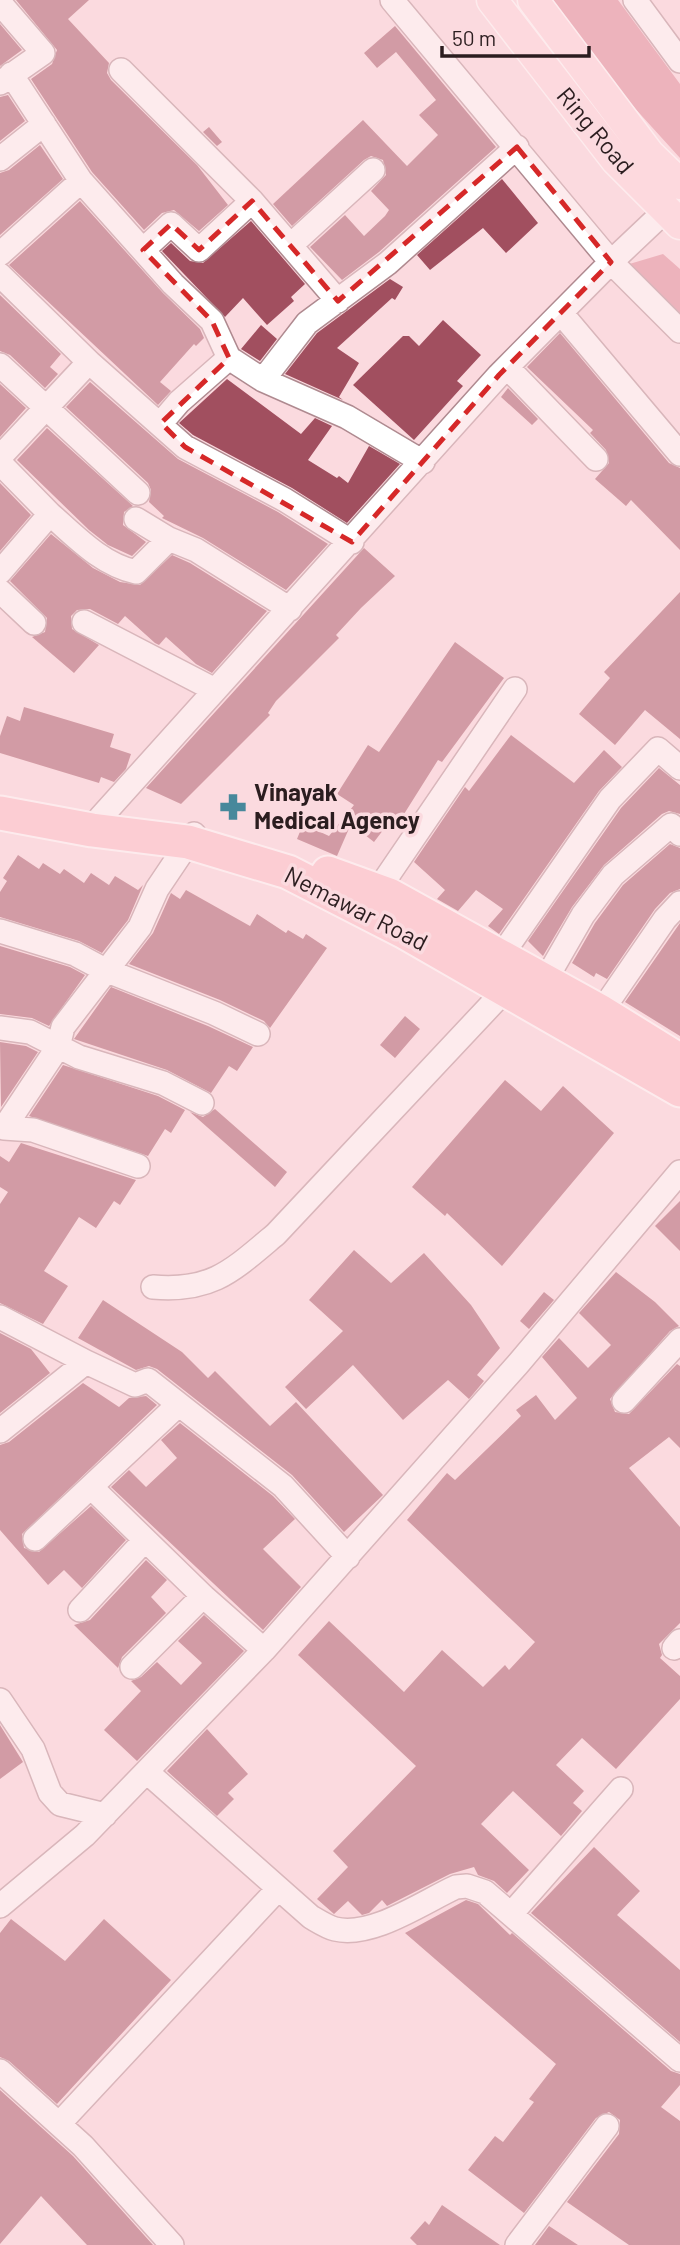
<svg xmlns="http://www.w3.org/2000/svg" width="680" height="2245" font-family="Barlow,sans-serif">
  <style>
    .forest { fill: #dc8393 }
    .building { fill: #a14f5f }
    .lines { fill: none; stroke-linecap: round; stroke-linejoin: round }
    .minor-casing { stroke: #af8a90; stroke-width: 26 }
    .major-casing { stroke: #fff; stroke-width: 33 }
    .highway-casing { stroke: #fff; stroke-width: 37 }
    .minor { stroke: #fff; stroke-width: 23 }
    .major { stroke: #fed7dd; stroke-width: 30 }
    .highway { stroke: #fdbcc6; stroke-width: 33 }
    .marked { fill: none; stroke: #d62828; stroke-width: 5; stroke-dasharray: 14 9; stroke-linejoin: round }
    .labels { text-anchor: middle; stroke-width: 7; stroke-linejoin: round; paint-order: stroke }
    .street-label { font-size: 24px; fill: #2b1d1f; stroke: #fbdadf }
    .poi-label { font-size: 24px; font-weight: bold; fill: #2b1d1f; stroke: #fbdadf; text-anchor: start }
  </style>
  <rect width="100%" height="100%" fill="#fbdadf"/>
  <path class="forest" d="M552 0H618L680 84V158L612 83Z
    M663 254 680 269V313L626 265Z"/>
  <path class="building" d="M16 0H89L68 19 109 63 107 73 111 80 197 165 228 205 199 231 174 210 162 213 144 230 92 172 31 79 52 64 57 50Z
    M0 24 22 50 0 66Z
    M395 26 496 147 379 252 342 280 310 247 345 215 364 236 385 216 389 210 371 191 386 175 383 160 371 156 364 160 292 226 273 204 363 120 407 166 438 135 419 115 436 100 396 52 377 68 364 53Z
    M8 95 25 121 0 141V97Z
    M209 127 222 142 217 146 203 132Z
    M40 145 63 179 0 235V173L9 170Z
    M502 179 538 223 506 253 483 228 430 270 417 255Z
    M80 201 163 293 200 329 204 338 196 346 194 344 160 382 171 391 158 405 9 265Z
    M251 221 305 284 291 297 294 301 267 325 243 298 225 317 162 251 171 243 190 261 203 263Z
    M390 279 403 287 395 300 392 298 337 348 359 363 339 397 343 400 285 374 317 333Z
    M0 295 61 354 50 367 58 374 45 388 10 355 0 351Z
    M443 320 481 355 457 381 463 386 414 440 353 385 403 336H409L419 346Z
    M261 325 277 339 260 361 241 349Z
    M560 333 669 463 680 468V550L631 500 626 506 595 479 609 463 606 450 590 433 593 430 527 367Z
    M227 379 301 434 315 418 332 426 308 460 337 478 339 476 348 483 369 446 400 464 347 523 292 488 193 435 179 423Z
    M90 382 178 459 278 512 328 544 286 590 203 538 162 518 164 516 149 502 151 490 148 483 66 407Z
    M0 384 26 408 0 437Z
    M508 388 538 419 532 425 501 397Z
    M47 428 133 506 124 512 123 525 146 542 132 556 108 545 89 530 17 460Z
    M0 483 31 515 0 551Z
    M51 534 93 568 120 582 140 585 172 555 190 563 267 611 212 673 196 664 166 637 159 645 155 643 125 616 118 624 90 609 77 610 71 616 72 629 99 645 74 673 32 637 45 632 47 618 10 581Z
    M364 548 395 576 361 608 336 635 339 638 276 701 268 713 270 715 181 804 146 788Z
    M680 592V739L645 710 615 745 579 714 610 678 604 672Z
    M455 642 504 678 442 762 438 760 394 830 387 825 374 842 351 824 337 856 297 839 303 824 329 836 354 805 337 794 368 745 379 752Z
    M24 707 114 734 110 747 131 754 126 769 114 782 101 777 99 783 0 753V736L7 716 20 721Z
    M511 735 574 783 604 750 622 767 599 791 499 934 488 926 503 909 476 890 458 911 437 899 445 890 414 862 465 787 469 791Z
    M659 768 680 785V814L669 811 662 814 604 865 572 907 543 956 528 941 621 808Z
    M670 844 680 848V889L670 893 655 909 607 979 596 973 594 977 572 963 595 923 623 885Z
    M18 855 39 869 43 863 60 874 64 869 84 883 91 873 109 885 115 876 138 890 143 885 128 920 102 953 79 941 0 917V892L7 881 3 878Z
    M186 890 250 926 257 914 286 933 288 930 303 939 306 934 327 948 270 1028 264 1021 220 1000 129 964 153 933 171 893 180 899Z
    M680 923V1036L625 1002Z
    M0 946 70 967 85 975 49 1026 32 1018 0 1014Z
    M111 987 208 1026 253 1047 237 1071 229 1066 211 1093 167 1070 74 1039Z
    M405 1016 420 1029 395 1058 380 1045Z
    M0 1042 26 1046 38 1052 1 1107Z
    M63 1065 158 1096 185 1110 171 1133 165 1129 148 1156 29 1116Z
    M505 1080 541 1111 563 1086 614 1133 502 1266 447 1213 445 1216 412 1187Z
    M215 1109 287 1172 275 1187 190 1112 203 1117Z
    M21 1143 136 1180 120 1205 114 1201 96 1228 79 1217 44 1271 68 1286 43 1324 0 1303V1204L8 1192 0 1187V1156L9 1162Z
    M680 1201V1251L655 1226Z
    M354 1250 391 1283 424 1253 471 1305 500 1348 477 1375 484 1381 469 1399 448 1380 403 1420 353 1365 306 1409 285 1387 343 1331 309 1300Z
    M616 1272 655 1302 679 1326 670 1331 610 1399 615 1412 629 1414 677 1364 680 1366V1448L669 1437 629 1468 680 1527V1623L659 1644 662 1655 660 1658 680 1676V1699L616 1769 582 1738 556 1765 584 1791 573 1803 582 1811 561 1836 513 1791 481 1824 529 1870 507 1893 494 1881 478 1875 474 1867 450 1874 387 1906 382 1900 369 1913 362 1915 348 1901 334 1914 317 1899 348 1867 333 1851 416 1766 298 1655 329 1621 404 1692 442 1650 483 1687 505 1665 509 1670 535 1642 407 1520 447 1473 455 1480 521 1416 516 1410 536 1395 555 1420 577 1398 542 1357 559 1338 588 1368 611 1345 579 1313Z
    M544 1292 554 1300 529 1329 520 1321Z
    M103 1300 182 1352 208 1378 215 1371 270 1426 296 1402 383 1495 344 1532 292 1475 157 1369 149 1366 136 1370 78 1338Z
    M0 1333 31 1349 50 1373 0 1413Z
    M83 1383 119 1407 129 1398 146 1396 157 1405 22 1534 24 1548 39 1552 91 1506 126 1540 82 1588 64 1570 48 1585 0 1530V1445L9 1442Z
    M180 1423 273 1496 295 1519 263 1549 301 1587 263 1630 111 1487 129 1470 146 1487 177 1458 161 1440Z
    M146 1560 167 1580 151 1597 166 1613 122 1657 118 1668 74 1625 90 1620Z
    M204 1615 244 1651 137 1761 104 1730 141 1691 131 1681 141 1677 157 1662 181 1685 202 1663 178 1641Z
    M0 1725 23 1762 0 1779Z
    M207 1729 248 1774 228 1793 234 1799 217 1816 167 1771Z
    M594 1847 640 1891 617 1915 680 1970V2042L531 1913Z
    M466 1900 478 1904 510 1935 512 1933 671 2071 680 2074V2085L661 2107 680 2121V2245H629L567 2202 619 2134 620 2120 609 2112 596 2118 524 2213 468 2170 495 2136 503 2142 534 2102 529 2099 556 2064 405 1933Z
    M11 1919 65 1961 104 1919 171 1980 57 2104 9 2061 0 2057V1933Z
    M0 2090 73 2156 153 2245H87L41 2196 0 2244Z
    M442 2205 500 2245H417L410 2238 425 2221 429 2225Z
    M549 2226 578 2245H535Z"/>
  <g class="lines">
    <defs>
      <path id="minor" d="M635 0 680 61
        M0 3 43 53 0 83
        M121 70 252 201 338 301
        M0 159 44 124
        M81 181 173 284 212 321 229 358
        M666 210 611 262 680 331
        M291 245 373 170
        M143 250 171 224 199 250 252 201
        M0 254 81 181 11 74
        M0 275 89 362
        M561 313 680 454
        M0 365 138 493
        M507 367 596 459
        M263 380 307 323 388 263 517 147
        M161 423 179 402 229 358 263 380 347 417 423 462
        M0 457 89 362 185 447 285 500 352 542
        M0 463 50 514
        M136 519 169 539
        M0 572 50 514C76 537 102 565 136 572L169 539 196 550 290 609
        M0 591 34 623
        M84 622 215 690
        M100 818 499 375 611 262 392 0
        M378 890 515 689
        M0 931 75 954 105 970 214 1013 258 1034
        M501 956 610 799 658 749 680 768
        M545 981 583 915 613 875 671 825 680 834
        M601 1012 665 919 680 903
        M0 1028 30 1032 79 1057 163 1083 202 1103
        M138 1166 33 1130 4 1128 58 1047 63 1027 140 927 157 889 194 834
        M153 1287C212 1292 232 1271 276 1234L506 989
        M0 1317 86 1362 0 1431
        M86 1362 135 1385 148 1380 283 1486 348 1557
        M624 1401 680 1340
        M92 1488 203 1596 264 1650
        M35 1539 178 1405
        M80 1610 145 1540
        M674 1648 680 1641
        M132 1667 203 1596
        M0 1700 33 1749 50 1793 60 1804 105 1815
        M148 1773 311 1917C318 1921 327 1927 335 1929 372 1938 423 1902 456 1887L467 1886 485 1892 680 2060
        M0 1906 85 1835 264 1650 518 1364 680 1172
        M512 1913 621 1789
        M0 2071 83 2146 172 2245
        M59 2124 278 1889
        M517 2245 607 2126"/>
      <path id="major" d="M492 0 616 160 680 224
        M533 0 649 154 680 184"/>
      <path id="highway" d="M0 813 92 830 188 842 288 872 403 931 680 1090
        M328 873 389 895 601 1012 680 1061"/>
    </defs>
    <use href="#minor" class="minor-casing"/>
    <use href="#major" class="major-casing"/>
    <use href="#highway" class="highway-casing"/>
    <use href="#minor" class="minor"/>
    <use href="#major" class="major"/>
    <use href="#highway" class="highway"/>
  </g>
  <path d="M0 0H680V2245H0ZM517 147 611 262 499 375 352 542 185 447 161 423 229 358 212 321 143 250 171 224 199 250 252 201 338 301Z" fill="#fbdadf" fill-opacity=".55" fill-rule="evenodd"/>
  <path class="marked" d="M517 147 611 262 499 375 352 542 185 447 161 423 229 358 212 321 143 250 171 224 199 250 252 201 338 301Z"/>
  <defs>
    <symbol id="pharmacy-bare" viewBox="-9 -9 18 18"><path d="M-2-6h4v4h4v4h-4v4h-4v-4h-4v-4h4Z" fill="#47889b" stroke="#fbdadf" stroke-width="2.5" paint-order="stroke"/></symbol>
  </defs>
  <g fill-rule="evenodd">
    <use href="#pharmacy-bare" x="214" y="788" width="38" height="38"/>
  </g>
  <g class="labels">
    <g class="street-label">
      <text transform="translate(595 131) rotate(50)" y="8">Ring Road</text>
      <text transform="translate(356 909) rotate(27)" y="8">Nemawar Road</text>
    </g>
    <g class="poi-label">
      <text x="254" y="801">Vinayak<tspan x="254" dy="28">Medical Agency</tspan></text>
    </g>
  </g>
  <path d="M442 46v10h147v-10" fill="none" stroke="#2b1d1f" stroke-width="3.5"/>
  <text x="452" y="46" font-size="21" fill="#2b1d1f" stroke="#fbdadf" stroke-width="5" paint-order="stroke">50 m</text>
</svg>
